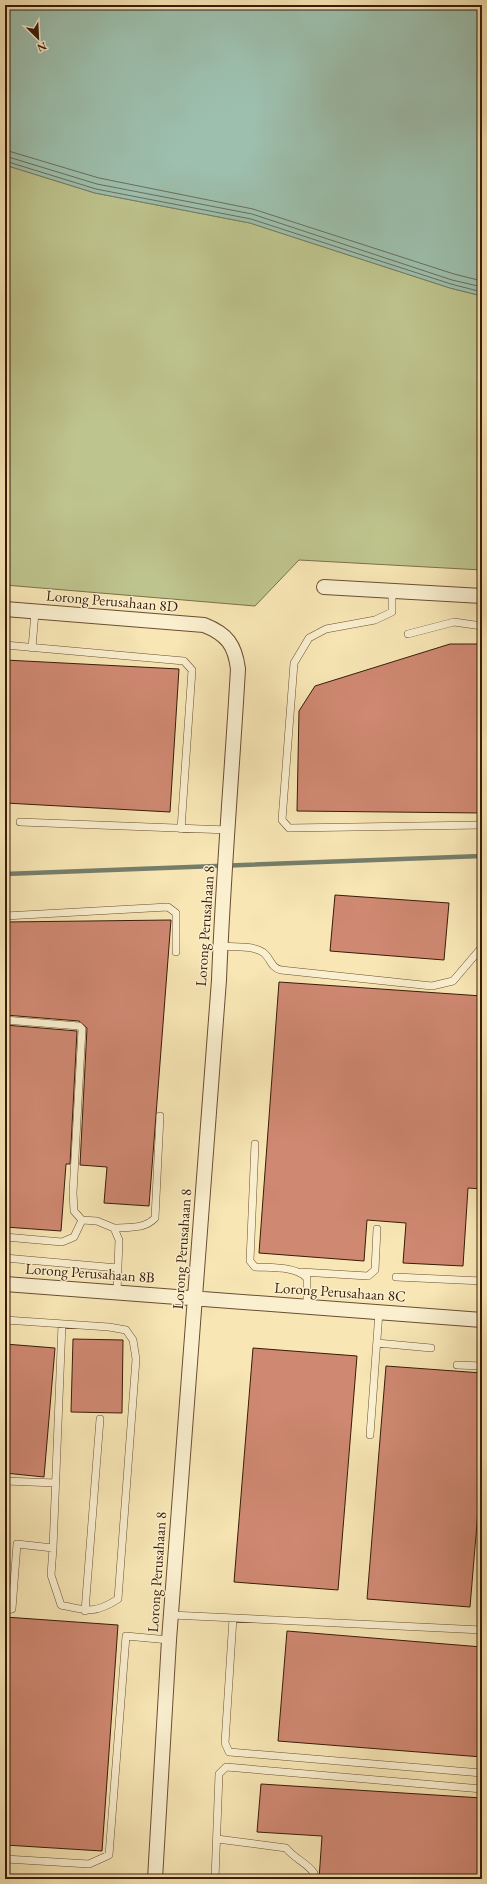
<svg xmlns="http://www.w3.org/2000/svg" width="487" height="1884" font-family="'EB Garamond',serif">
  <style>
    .green { fill: #bec48d; stroke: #7c704a }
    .water { fill: #9dc0ae; stroke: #757e6b }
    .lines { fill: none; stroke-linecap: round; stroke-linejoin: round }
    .shore { stroke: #6b6e5a; stroke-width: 1 }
    .stream { stroke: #757e6b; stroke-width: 4.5 }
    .building { fill: #cf8872; stroke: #391b07 }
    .service-casing { stroke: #694e32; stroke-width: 8 }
    .minor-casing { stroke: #694e32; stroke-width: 16 }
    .service { stroke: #faefcf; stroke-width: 7 }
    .minor { stroke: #faefcf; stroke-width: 14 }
    .labels { text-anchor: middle; stroke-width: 3; stroke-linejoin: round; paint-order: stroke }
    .street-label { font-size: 15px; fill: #391b07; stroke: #faefcf }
  </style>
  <rect width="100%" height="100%" fill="#f8e6b5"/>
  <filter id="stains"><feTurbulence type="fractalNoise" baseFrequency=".005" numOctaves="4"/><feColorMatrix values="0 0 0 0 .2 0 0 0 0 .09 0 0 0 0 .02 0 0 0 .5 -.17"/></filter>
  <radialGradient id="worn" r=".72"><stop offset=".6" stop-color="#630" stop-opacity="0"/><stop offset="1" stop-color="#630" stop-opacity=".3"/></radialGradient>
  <path class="green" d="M5 165 95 193 250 223 450 288 482 296V570L299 560 255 606 5 585Z"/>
  <path class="water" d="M5 5H482V296L450 288 250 223 95 193 5 165Z"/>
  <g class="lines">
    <path class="shore" d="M5 150 99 178 253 209 454 274 482 281
      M5 156 97 184 252 214 452 280 482 287
      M5 161 96 189 251 219 451 284 482 292"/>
    <path class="stream" d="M5 874 482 856"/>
  </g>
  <path class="building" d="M450 644H482V813L297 811 299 711 315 686Z
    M5 660 179 669 170 812 5 803Z
    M335 895 449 903 444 960 330 951Z
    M171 920 149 1206 104 1203 107 1167 80 1165 87 1028 79 1021 5 1015V922Z
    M279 982 482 996V1189L468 1188 463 1266 403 1263 406 1223 367 1220 364 1261 259 1253Z
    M5 1025 77 1031 70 1164H66L61 1231 5 1227Z
    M73 1339 123 1340 122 1413 71 1412Z
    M5 1344 55 1348 44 1477 5 1473Z
    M253 1348 357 1356 338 1590 234 1582Z
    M386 1366 482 1373V1463L470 1607 367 1599Z
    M5 1617 118 1625 102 1851 5 1845Z
    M287 1631 482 1647V1757L278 1741Z
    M261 1784 482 1798V1879H319L322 1836 257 1832Z"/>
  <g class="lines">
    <defs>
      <path id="service" d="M392 591V612L375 620 326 629 309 638 294 663 282 820 289 828 482 825
        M408 634 454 622 482 626
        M5 645 184 661 192 670 181 829
        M32 648 35 612
        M20 822 228 830
        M5 916 168 907 176 913V952
        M220 946C232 947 254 945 264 953 271 959 271 968 281 970L432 986 453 981 482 947
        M5 1020 79 1026 82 1029 73 1193 74 1211 82 1220 97 1221 114 1228 119 1240 117 1292
        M255 1144 250 1261 255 1267C272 1268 295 1266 307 1278V1307
        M114 1228C129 1227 145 1229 155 1218L160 1116
        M5 1237 62 1242 74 1237 82 1220
        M5 1258 118 1268
        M301 1272 368 1276 375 1270 377 1229
        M396 1277 482 1281
        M5 1320 109 1327 126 1330 133 1340 136 1359 118 1599C95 1614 87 1611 61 1605L51 1575 53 1548 17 1544 12 1609 5 1611
        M377 1343 431 1348
        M457 1365 482 1366
        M370 1435 379 1312
        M5 1481 56 1483
        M53 1548 62 1324
        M85 1611 100 1419
        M171 1615 482 1630
        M233 1618 225 1743 229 1752 482 1773
        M217 1839 286 1848C296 1860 306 1862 314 1873V1879
        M5 1859 89 1864 109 1855 126 1636 169 1640
        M215 1879 219 1774 226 1767 482 1789"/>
      <path id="minor" d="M324 587 482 596
        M5 609 204 625C227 634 235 645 238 669 232 773 223 876 219 980L169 1640 155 1879
        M5 1284 482 1320"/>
    </defs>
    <use href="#service" class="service-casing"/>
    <use href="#minor" class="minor-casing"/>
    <use href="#service" class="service"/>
    <use href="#minor" class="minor"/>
  </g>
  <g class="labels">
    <g class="street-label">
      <text transform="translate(112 601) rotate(5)" y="5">Lorong Perusahaan 8D</text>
      <text transform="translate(205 926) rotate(-86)" y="5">Lorong Perusahaan 8</text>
      <text transform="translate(182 1249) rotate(-86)" y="5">Lorong Perusahaan 8</text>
      <text transform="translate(90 1273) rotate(4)" y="5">Lorong Perusahaan 8B</text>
      <text transform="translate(340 1292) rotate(4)" y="5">Lorong Perusahaan 8C</text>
      <text transform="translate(157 1572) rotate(-86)" y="5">Lorong Perusahaan 8</text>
    </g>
  </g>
  <rect width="487" height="1884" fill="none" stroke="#f8e6b5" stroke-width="20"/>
  <rect x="6" y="6" width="475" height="1872" fill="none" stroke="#391b07" stroke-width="2"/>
  <rect x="10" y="10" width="467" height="1864" fill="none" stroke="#391b07"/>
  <g transform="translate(38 38) rotate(156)" stroke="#faefcf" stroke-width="3" paint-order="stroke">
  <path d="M0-3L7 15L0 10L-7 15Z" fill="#391b07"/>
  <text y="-6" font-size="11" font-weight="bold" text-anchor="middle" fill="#391b07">N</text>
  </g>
  <rect width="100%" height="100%" filter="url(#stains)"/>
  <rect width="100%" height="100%" fill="url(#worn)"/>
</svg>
